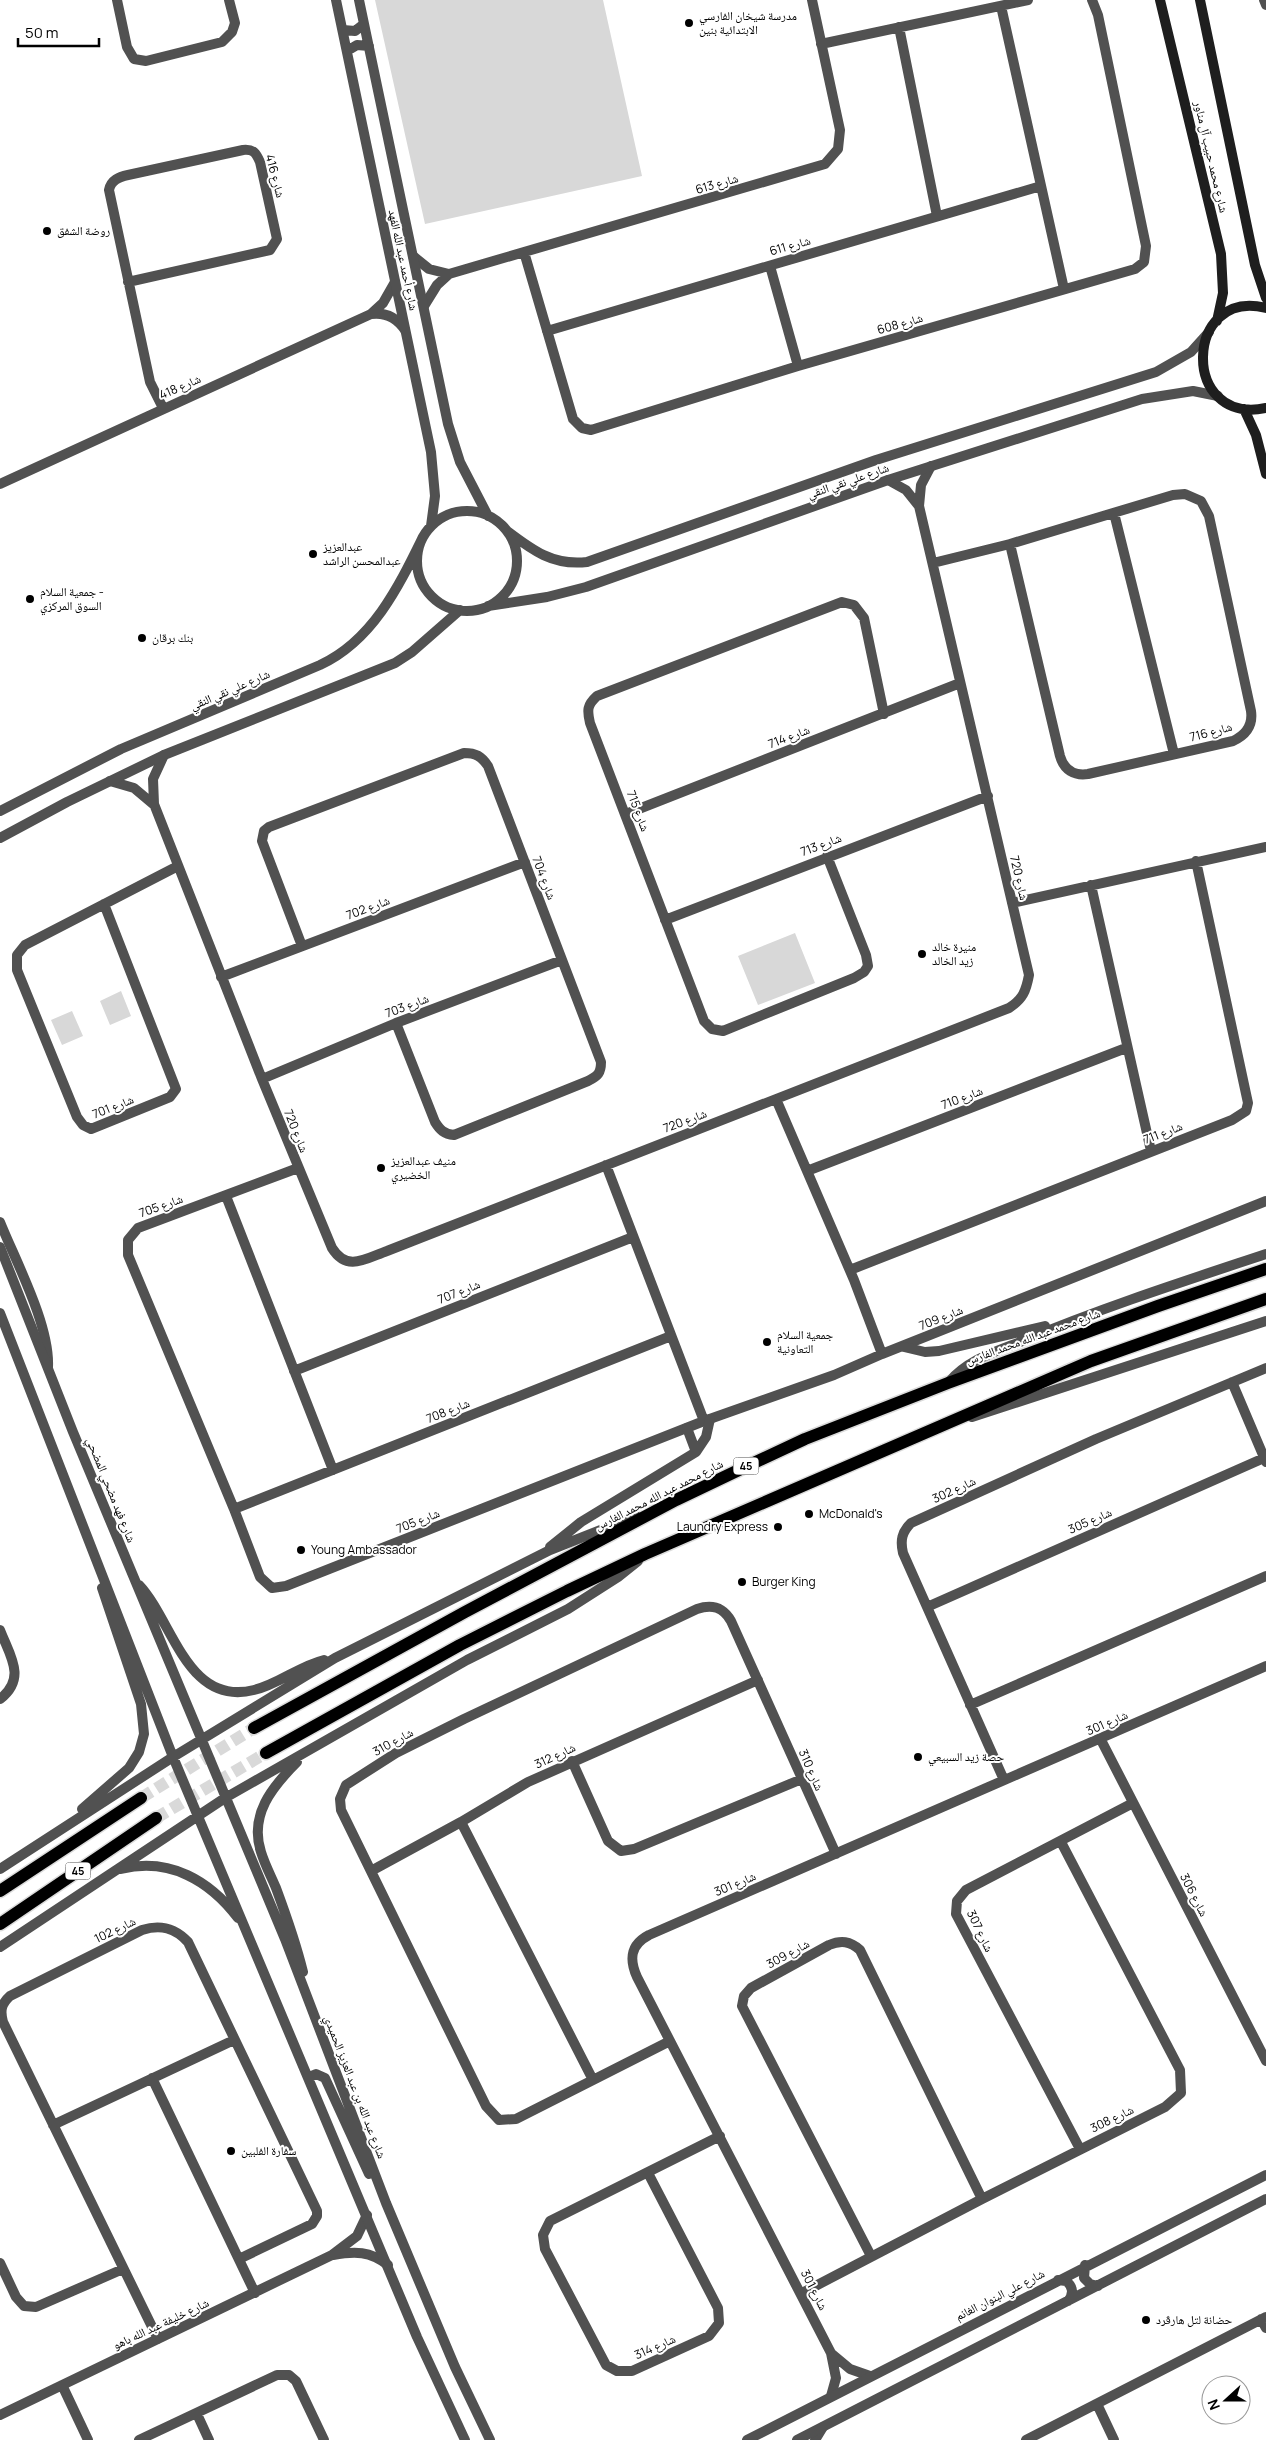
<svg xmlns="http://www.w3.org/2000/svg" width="1266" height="2440" font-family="Manrope,'Noto Naskh Arabic',sans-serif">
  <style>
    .green { fill: #d8d8d8 }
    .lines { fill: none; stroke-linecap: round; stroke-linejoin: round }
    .primary-tunnel { stroke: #d9d9d9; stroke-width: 12; stroke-dasharray: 12 6; stroke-linecap: butt }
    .primary-casing { stroke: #dbdbdb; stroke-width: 15 }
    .minor { stroke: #515151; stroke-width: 10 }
    .tertiary { stroke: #515151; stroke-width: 10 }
    .secondary { stroke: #1e1e1e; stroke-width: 10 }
    .primary { stroke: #000; stroke-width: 12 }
    .poi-dot { fill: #000; stroke: #fff; stroke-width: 2 }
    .labels { text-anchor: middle; stroke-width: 4; stroke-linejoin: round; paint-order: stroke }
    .shield { fill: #fff; stroke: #4c4c4c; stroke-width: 1 }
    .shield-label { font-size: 11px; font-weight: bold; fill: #000 }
    .poi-label { font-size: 12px; fill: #000; stroke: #fff; text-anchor: start }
    .street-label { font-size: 12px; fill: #000; stroke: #fff }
  </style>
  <rect width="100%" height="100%" fill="#fff"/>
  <path class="green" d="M375 0H603L642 176 425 224Z
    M795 933 815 983 758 1005 738 956Z
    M121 991 131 1016 110 1025 100 1001Z
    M72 1011 83 1036 62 1045 51 1020Z"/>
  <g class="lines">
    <path class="primary-tunnel" d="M141 1798 254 1728
      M156 1818 266 1753"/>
    <defs>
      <path id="primary" d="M254 1728 465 1612 676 1500 743 1468 805 1439 948 1383 1158 1306 1266 1269
        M266 1753 460 1645 567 1591 645 1554 1091 1361 1266 1299
        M0 1891 141 1798
        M0 1924 156 1818"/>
    </defs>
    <use href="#primary" class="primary-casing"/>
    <path class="minor" d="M117 0 127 47 134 59 146 61 222 42 232 32 235 23 229 0
      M1264 0 1266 5
      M1001 6 1064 289
      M899 27 937 216
      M821 44 1028 0
      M524 252 573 419 582 428 591 430 798 366 1135 269 1144 262 1146 246 1098 15 1092 0
      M413 256 429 269 449 274
      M770 266 798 366
      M128 282 270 250 277 239 260 162C256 153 254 149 243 150L128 175C119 177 111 180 109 190L150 382 163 408
      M424 306 437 285 449 274 825 164 838 149 840 130 812 0
      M371 314C386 312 397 318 405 330
      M547 331 1041 186
      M888 480 906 490 918 505
      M0 484 371 314 383 303 395 282
      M1185 494 1201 501 1209 516 1251 711C1253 725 1246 735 1233 741L1088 774C1074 776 1064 770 1060 756L1010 544 1173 495Z
      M1114 513 1174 754
      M933 563 1010 544
      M164 755 153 779 154 804 262 1079 332 1248C347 1272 365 1259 387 1251L1009 1008C1023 999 1026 991 1029 975L919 506 921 485 931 466
      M110 781 134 788 153 804
      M626 814 960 683
      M827 856 866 955 868 966 864 972 854 978 723 1031 712 1029 704 1021 590 723C587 710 587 705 597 696L842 602 854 605 864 618 884 714
      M1091 885 1151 1151
      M1012 903 1266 847
      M104 904 176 1089 170 1097 91 1129 83 1125 77 1117 17 970V955L25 945 178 866
      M665 920 988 796
      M302 946 262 841 264 831 269 827 464 753C476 753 481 756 488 766L601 1062C601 1073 598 1076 588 1081L454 1135C444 1134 440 1130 435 1122L396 1023
      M221 977 525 862
      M262 1079 396 1023 562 960
      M776 1099 854 1280 882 1354 1266 1201
      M298 1168 138 1228 128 1240V1255L234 1509 260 1577 272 1588 286 1586 704 1421 606 1165
      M807 1171 1126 1048
      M226 1196 333 1470
      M0 1222C16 1262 50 1325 48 1367
      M850 1270 1232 1120 1246 1111 1248 1103 1196 861
      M294 1371 633 1237
      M1232 1382 1266 1462
      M704 1421 834 1375 882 1354
      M234 1509 671 1336
      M927 1607 1264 1458
      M0 1630C10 1656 27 1678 0 1699
      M970 1705 1266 1576
      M1101 1740 1266 2061
      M572 1761 608 1841 621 1851 634 1849 802 1779
      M1004 1780 903 1553C900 1540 902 1532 911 1523L1096 1439 1266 1368
      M461 1822 593 2080
      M371 1871 461 1822 528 1782 758 1680
      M670 2041 516 2119 499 2120 486 2106 341 1810 340 1799 346 1785 396 1753 464 1719 697 1609C712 1604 723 1607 731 1621L836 1854
      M152 2078 255 2293
      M53 2125 234 2040
      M1080 2149 956 1914 957 1901 966 1890 1133 1803
      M648 2173 718 2308 719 2323 709 2336 632 2371H617L606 2365 545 2249 543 2235 550 2221 720 2136
      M333 2255C355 2251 370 2251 388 2265
      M871 2256 742 2006 744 1996 751 1988 829 1945C841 1940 850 1941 860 1950L982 2199
      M0 2263 16 2297 24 2306 36 2307 123 2269
      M802 2293 982 2199 1165 2107 1181 2093 1180 2070 1061 1842
      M1261 2319 1266 2328
      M158 2339 3 2022C0 2011 1 2004 10 1996L142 1930C161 1924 175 1928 188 1942L317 2211V2216L312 2224 239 2259
      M832 2354 850 2369 870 2376
      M62 2385 88 2440
      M831 2396 836 2378 831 2353 637 1977C629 1959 630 1945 649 1935L1266 1666
      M1097 2404 1114 2440
      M197 2414 209 2440
      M0 2415 332 2255 357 2236 367 2215
      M139 2440 277 2375H289L296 2381 324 2440
      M815 2440 823 2427
      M1026 2440 1266 2317"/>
    <path class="tertiary" d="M336 0 431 452 435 496 431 526
      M359 0 448 424 460 462 488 516
      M343 30 355 31 364 24
      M347 51 357 45 369 46
      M417 561a50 50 0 1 1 100 0a50 50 0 1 1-100 0Z
      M507 531C532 550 553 566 587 562L876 460 1156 372 1191 352 1209 332
      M488 606 547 597 586 587 888 480 1142 399 1193 391 1218 396
      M0 811 121 749 320 665C372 641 398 588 422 539
      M0 838 67 802 164 755 395 663 412 652 460 610
      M0 1247 73 1432 285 1939 386 2203 455 2367 490 2440
      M0 1313 173 1757 417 2337 465 2440
      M904 1347 925 1352 939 1351 1045 1326
      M949 1382C968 1359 998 1351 1025 1340 1104 1307 1185 1281 1266 1254
      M972 1417 1266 1321
      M687 1428 696 1452
      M550 1547 581 1522 696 1452 706 1437 710 1419
      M139 1585C173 1621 187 1707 254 1690 279 1684 299 1666 324 1660
      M297 1762C272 1787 249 1815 261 1852 265 1865 271 1876 276 1888 286 1915 296 1943 303 1972
      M82 1809 129 1768 139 1752 144 1734 141 1704 102 1588
      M0 1869 173 1757 335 1658 550 1550 636 1516
      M121 1869C170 1857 210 1881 238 1918
      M0 1947 225 1798 467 1660 568 1609 618 1577 638 1561
      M309 2077 316 2074 325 2078 369 2174
      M1085 2265 1084 2278 1090 2284 1098 2286
      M1058 2280 1066 2281C1073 2286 1074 2294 1068 2301
      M747 2440 1266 2175
      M797 2440 1266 2199"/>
    <path class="secondary" d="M1160 0 1221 254 1223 293 1217 321
      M1200 0 1255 265 1266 298
      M1266 308C1184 287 1180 426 1266 408
      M1244 409 1256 435 1266 474"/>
    <use href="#primary" class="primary"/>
  </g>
  <g class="poi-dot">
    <circle cx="689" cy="23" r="5"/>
    <circle cx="47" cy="231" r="5"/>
    <circle cx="313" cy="554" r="5"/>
    <circle cx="30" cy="599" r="5"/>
    <circle cx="142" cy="638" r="5"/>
    <circle cx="922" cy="954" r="5"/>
    <circle cx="381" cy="1168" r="5"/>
    <circle cx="767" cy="1342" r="5"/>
    <circle cx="809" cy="1514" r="5"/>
    <circle cx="778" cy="1527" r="5"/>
    <circle cx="301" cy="1550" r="5"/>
    <circle cx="742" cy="1582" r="5"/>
    <circle cx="918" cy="1757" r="5"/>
    <circle cx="231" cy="2151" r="5"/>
    <circle cx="1146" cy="2320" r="5"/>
  </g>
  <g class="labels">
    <g class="shield">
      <rect x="733.5" y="1457.5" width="25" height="17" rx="4"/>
      <rect x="65.5" y="1862.5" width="25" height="17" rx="4"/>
    </g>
    <g class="shield-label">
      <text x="746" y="1470">45</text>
      <text x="78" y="1875">45</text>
    </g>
    <g class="poi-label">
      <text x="699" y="20">مدرسة شيخان الفارسي<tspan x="699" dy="14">الابتدائية بنين</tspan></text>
      <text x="57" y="235">روضة الشفق</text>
      <text x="323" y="551">عبدالعزيز<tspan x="323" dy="14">عبدالمحسن الراشد</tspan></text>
      <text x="40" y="596">جمعية السلام -<tspan x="40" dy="14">السوق المركزي</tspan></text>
      <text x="152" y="642">بنك برقان</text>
      <text x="932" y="951">منيرة خالد<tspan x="932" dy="14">زيد الخالد</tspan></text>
      <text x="391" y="1165">منيف عبدالعزيز<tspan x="391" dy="14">الخضيري</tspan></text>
      <text x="777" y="1339">جمعية السلام<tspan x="777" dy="14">التعاونية</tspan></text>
      <text x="819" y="1518">McDonald's</text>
      <text x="768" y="1531" text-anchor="end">Laundry Express</text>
      <text x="311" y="1554">Young Ambassador</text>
      <text x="752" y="1586">Burger King</text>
      <text x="928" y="1761">حصة زيد السبيعي</text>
      <text x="241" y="2155">سفارة الفلبين</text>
      <text x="1156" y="2324">حضانة لتل هارڤرد</text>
    </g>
    <g class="street-label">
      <text transform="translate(1211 157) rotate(77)" y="4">شارع محمد حبيب آل مناور</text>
      <text transform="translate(275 176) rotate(75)" y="4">شارع 416</text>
      <text transform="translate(717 184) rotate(-16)" y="4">شارع 613</text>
      <text transform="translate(790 246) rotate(-16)" y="4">شارع 611</text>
      <text transform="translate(403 260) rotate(78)" y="4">شارع أحمد عبد الله الفهد</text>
      <text transform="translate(900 324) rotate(-16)" y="4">شارع 608</text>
      <text transform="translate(180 387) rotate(-24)" y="4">شارع 418</text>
      <text transform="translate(848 481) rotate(-19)" y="4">شارع علي نقي النقي</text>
      <text transform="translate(230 690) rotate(-23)" y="4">شارع علي نقي النقي</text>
      <text transform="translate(1211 732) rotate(-15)" y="4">شارع 716</text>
      <text transform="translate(789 737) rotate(-21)" y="4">شارع 714</text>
      <text transform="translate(638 811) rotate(69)" y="4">شارع 715</text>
      <text transform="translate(821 845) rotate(-21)" y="4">شارع 713</text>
      <text transform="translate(544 878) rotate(69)" y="4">شارع 704</text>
      <text transform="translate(1019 878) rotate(77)" y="4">شارع 720</text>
      <text transform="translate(368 908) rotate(-21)" y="4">شارع 702</text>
      <text transform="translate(407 1006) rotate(-21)" y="4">شارع 703</text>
      <text transform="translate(962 1098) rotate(-21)" y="4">شارع 710</text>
      <text transform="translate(113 1107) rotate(-22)" y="4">شارع 701</text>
      <text transform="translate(685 1121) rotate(-21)" y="4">شارع 720</text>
      <text transform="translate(296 1131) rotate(68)" y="4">شارع 720</text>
      <text transform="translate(1163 1133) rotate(-21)" y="4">شارع 711</text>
      <text transform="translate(161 1206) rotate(-20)" y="4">شارع 705</text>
      <text transform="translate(459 1292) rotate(-22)" y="4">شارع 707</text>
      <text transform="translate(941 1318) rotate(-22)" y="4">شارع 709</text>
      <text transform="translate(1033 1337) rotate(-20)" y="4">شارع محمد عبد الله محمد الفارس</text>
      <text transform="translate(448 1411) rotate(-22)" y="4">شارع 708</text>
      <text transform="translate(111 1490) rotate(68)" y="4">شارع فهد مضحي المضحي</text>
      <text transform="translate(954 1490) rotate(-25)" y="4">شارع 302</text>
      <text transform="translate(659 1495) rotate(-27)" y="4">شارع محمد عبد الله محمد الفارس</text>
      <text transform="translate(418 1521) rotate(-22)" y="4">شارع 705</text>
      <text transform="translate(1090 1521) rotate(-24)" y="4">شارع 305</text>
      <text transform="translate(1107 1723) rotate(-24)" y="4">شارع 301</text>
      <text transform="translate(393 1742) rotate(-29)" y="4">شارع 310</text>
      <text transform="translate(555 1756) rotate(-25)" y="4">شارع 312</text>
      <text transform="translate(811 1770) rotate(66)" y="4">شارع 310</text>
      <text transform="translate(735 1884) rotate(-23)" y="4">شارع 301</text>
      <text transform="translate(1194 1895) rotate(63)" y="4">شارع 306</text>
      <text transform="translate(115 1930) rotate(-26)" y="4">شارع 102</text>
      <text transform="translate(980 1931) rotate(64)" y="4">شارع 307</text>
      <text transform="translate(788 1954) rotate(-29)" y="4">شارع 309</text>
      <text transform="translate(355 2087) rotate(69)" y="4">شارع عبد الله بن عبد العزيز الحميدي</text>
      <text transform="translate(1112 2119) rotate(-26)" y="4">شارع 308</text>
      <text transform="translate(814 2290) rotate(63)" y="4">شارع 301</text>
      <text transform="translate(1000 2295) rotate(-27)" y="4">شارع علي البنوان الغانم</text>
      <text transform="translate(161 2324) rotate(-25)" y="4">شارع خليفة عبد الله باهو</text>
      <text transform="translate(655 2347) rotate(-24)" y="4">شارع 314</text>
    </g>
  </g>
  <g transform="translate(1226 2400) rotate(249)"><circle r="24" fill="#ffffff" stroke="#999999"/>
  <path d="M0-4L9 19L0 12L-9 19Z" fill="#000000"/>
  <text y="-8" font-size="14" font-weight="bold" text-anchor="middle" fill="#000000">N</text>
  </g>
  <path d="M18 38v8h81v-8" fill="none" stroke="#000000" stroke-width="2.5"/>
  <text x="25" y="38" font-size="15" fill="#000000" stroke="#ffffff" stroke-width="4" paint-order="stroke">50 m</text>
</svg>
